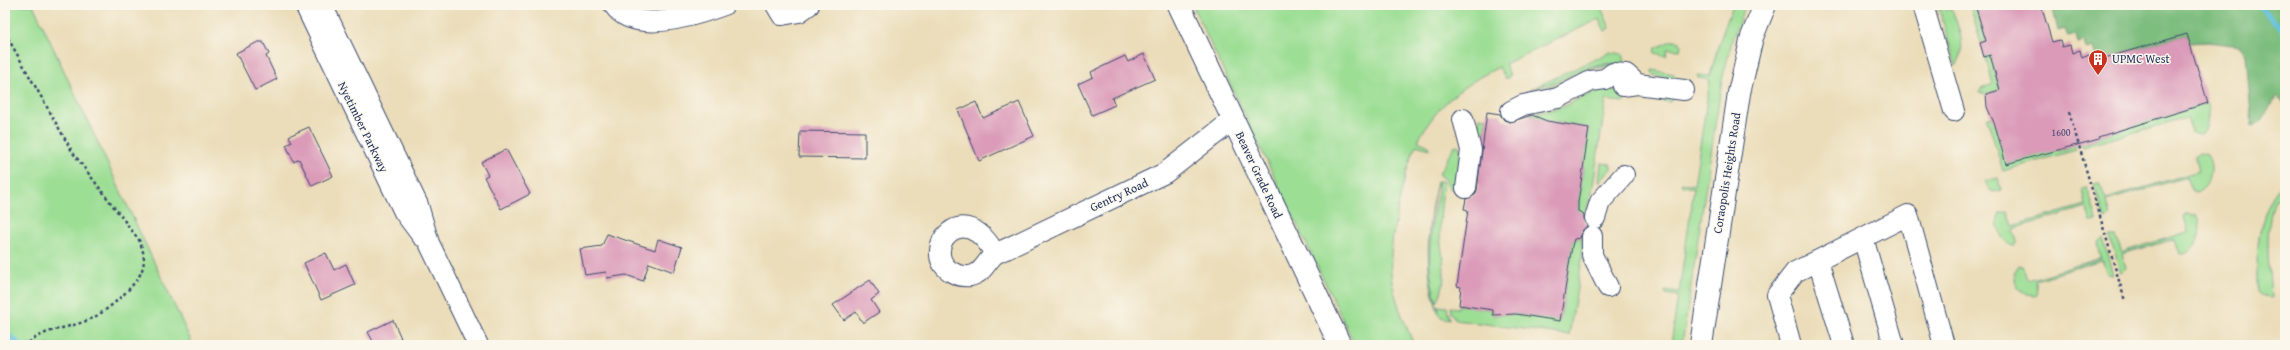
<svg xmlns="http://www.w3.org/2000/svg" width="2290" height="350" font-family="'Gentium Book Plus',serif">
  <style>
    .green { fill: #9cde94; stroke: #5c8679 }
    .forest { fill: #7dbd7e; stroke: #4c766e }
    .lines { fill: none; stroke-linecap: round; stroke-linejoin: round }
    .stream { stroke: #63c3e1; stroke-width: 5 }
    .building { fill: #da9ab8 }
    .minor-casing { stroke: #3a496c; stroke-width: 22 }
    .major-casing { stroke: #3a496c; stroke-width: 24 }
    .path { stroke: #3a496c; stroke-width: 2.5; stroke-dasharray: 3 3; stroke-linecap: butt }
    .minor { stroke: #fff; stroke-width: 20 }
    .major { stroke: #fff; stroke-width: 22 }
    .labels { text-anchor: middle; stroke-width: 3; stroke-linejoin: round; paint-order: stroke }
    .number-label { font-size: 10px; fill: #4b4a74 }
    .poi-label { font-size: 12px; fill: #1b2f5e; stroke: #fbf7ec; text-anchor: start }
    .street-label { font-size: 12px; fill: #1b2f5e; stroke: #fbf7ec }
  </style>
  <rect width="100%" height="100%" fill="#fbf7ec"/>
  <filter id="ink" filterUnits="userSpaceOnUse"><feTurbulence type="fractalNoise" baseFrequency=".025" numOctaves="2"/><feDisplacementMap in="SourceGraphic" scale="8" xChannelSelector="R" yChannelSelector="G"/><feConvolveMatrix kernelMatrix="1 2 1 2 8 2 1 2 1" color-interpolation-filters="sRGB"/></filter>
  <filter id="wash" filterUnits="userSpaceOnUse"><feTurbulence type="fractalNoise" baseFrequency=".012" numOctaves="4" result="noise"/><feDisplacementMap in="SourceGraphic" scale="16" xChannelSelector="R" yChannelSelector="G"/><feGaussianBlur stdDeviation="0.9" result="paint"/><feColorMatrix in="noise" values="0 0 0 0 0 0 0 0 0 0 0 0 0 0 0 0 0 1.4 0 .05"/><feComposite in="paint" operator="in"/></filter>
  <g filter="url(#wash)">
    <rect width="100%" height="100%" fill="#ebddb9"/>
    <path class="green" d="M5 5H33L193 345H5Z
      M1192 5H1600L1610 28 1605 31 1599 19 1505 64 1510 75 1508 78H1505L1499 67C1464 84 1436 105 1418 141L1429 146 1430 149 1416 145C1403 175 1388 243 1391 275 1394 299 1405 323 1414 345H1355Z
      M1733 5H1746L1733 37 1722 80 1682 345H1671L1678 296 1666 294 1665 291 1679 293 1694 188 1682 186 1681 183 1694 185 1710 80 1698 78 1697 75 1710 76 1719 43Z
      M1938 5H1943L1945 11 1952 9C1958 27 1968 48 1956 66Z
      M1970 5H1975L1986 41 1981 43Z
      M1671 41H1678L1681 46 1680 50 1668 49 1666 56 1655 53 1656 48Z
      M1611 52 1622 54 1625 65 1590 69 1553 88 1520 96C1530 91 1541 90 1552 86 1581 76 1587 62 1622 65V64C1588 61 1582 72 1553 83 1545 86 1537 87 1529 90Z
      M1990 55 2000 90 1986 94 1979 93 1981 89 1993 84 1985 56Z
      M1652 70 1674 74 1676 76 1673 79 1653 75Z
      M1609 89 1618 90 1625 94V100L1622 102 1606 100 1592 192 1585 214 1578 210V203L1589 128 1547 121 1530 114 1562 107 1598 90Z
      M1646 95 1672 98V100L1670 102 1648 99Z
      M2208 103C2210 112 2210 141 2192 133L2187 117 2083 147 2081 142 2086 140 2087 143 2099 139 2098 137Z
      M1480 117 1487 118 1482 146 1477 132Z
      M1993 117 2007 164 2058 149 2059 151 2071 147V145L2074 144 2076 150 2003 171 1987 118Z
      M1458 145 1461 151 1456 189 1449 188 1446 180 1439 174 1454 146Z
      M2199 153 2207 155C2216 168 2209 188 2196 193L2192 192 2186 177 2106 201 2110 216 2105 219 2094 184 2099 183 2106 199 2199 171 2195 156Z
      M1601 163 1611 164V169L1599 182Z
      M1998 178 2001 190 1993 192 1989 189 1985 181Z
      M1437 181H1442L1445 185 1443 187C1442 202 1439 217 1440 232 1441 257 1450 278 1437 302 1426 273 1429 242 1434 212 1435 204 1440 190 1438 182 1425 220 1425 273 1439 311L1438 306 1447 307 1450 319 1440 317C1422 272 1428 228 1437 181Z
      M2087 186 2097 221 2091 222 2086 207 2013 229 2017 242 2014 246C2002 245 1992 221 2001 213L2008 212 2013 226 2085 205 2082 189Z
      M2280 187 2285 189V197L2279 196 2275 199C2264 229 2269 266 2271 298L2262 297 2257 293C2257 253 2255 225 2277 189Z
      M2186 214 2196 215C2205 227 2197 255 2180 254L2175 239 2122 254 2126 268 2121 273 2110 237H2116L2122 252 2188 232 2184 218Z
      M1582 237V259L1569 335 1456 320 1451 313 1450 307 1458 308 1459 305 1493 310V315L1516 314 1560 321 1572 246 1574 240Z
      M2103 239 2113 275 2107 274 2102 260 2035 280 2038 292 2036 296 2026 295 2017 287 2014 273 2018 265 2024 267 2028 280 2101 258 2098 243Z"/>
    <path class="forest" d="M2052 5H2285V100L2284 103 2277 96C2273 104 2260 124 2252 126L2246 55 2244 49 2240 46 2208 42 2190 43 2187 34 2098 60 2094 47 2087 49 2085 41 2078 43 2076 35 2068 37 2065 29 2058 31Z"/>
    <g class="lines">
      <path class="stream" d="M2258 5 2285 33
        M5 332 20 345"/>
    </g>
    <g id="blocks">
      <path class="building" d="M1975 5H2041L2052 42 2060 40 2062 47 2070 45 2072 53 2080 50 2082 58 2089 55 2091 62 2187 34 2208 103 2098 137 2099 139 2006 164 1995 125 1987 107 1986 94 2000 90 1990 55 1984 57 1980 43 1986 41Z
        M258 42H263L269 54 266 56 277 79 255 90 236 53Z
        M1144 54 1155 79 1112 98 1115 105 1092 115 1078 84 1093 77 1091 72 1125 56 1128 62Z
        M976 102 983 118 1019 102 1034 136 979 161 958 110Z
        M1487 112 1500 114 1504 120 1510 122 1532 115 1547 121 1589 128 1578 203V211L1584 214V220L1587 226 1582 231 1580 238 1574 239 1572 246 1560 321 1516 314 1493 315V310L1459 305 1461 287 1457 286 1468 210 1464 209 1466 199 1475 195 1477 190Z
        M309 127 333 176 312 186 299 159 294 162 286 145 292 142 289 136Z
        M800 131 865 132V158L799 157Z
        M506 149 530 194 501 209 484 177 488 175 481 162Z
        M607 234 655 250 658 239 682 247 674 272 649 263 643 281 626 275 607 278 606 272 585 275 580 249 602 246Z
        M326 253 334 270 346 264 355 285 321 300 304 263Z
        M870 280 879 294 871 300 879 312 863 323 856 312 844 320 833 305Z
        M393 320 401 338 386 345H375L368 332Z"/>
    </g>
  </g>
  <g filter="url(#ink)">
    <use href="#blocks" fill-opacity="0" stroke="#3a496c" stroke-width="1"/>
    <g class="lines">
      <defs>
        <path id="minor" d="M305 5 404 212 422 236
          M322 5 418 205 429 243 478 345
          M614 5C633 36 697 15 724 5
          M776 5 782 15 799 12 809 5
          M1923 5 1954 111
          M1623 86 1637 84 1684 90
          M1511 111 1523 105 1558 98 1591 81 1605 79 1613 73 1626 74 1637 84
          M1463 119 1471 150 1466 188
          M1595 218 1600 202 1624 175
          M1592 236V255L1608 287
          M1863 238 1894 345
          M995 254C963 195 920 250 950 271 956 275 963 277 970 276 983 274 986 261 995 254 998 252 1003 250 1006 249L1165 173 1233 120
          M1818 261 1844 345
          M1791 345 1777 295 1795 272 1908 215 1944 345"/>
        <path id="major" d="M1179 5 1340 345
          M1701 345 1739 93 1752 37 1765 5"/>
      </defs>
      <use href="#minor" class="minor-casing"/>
      <use href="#major" class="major-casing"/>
      <path class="path" d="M5 33 73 153 139 240C143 250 146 259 142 270 137 286 102 316 86 321 65 329 43 329 26 345
        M2069 112 2125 301"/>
      <use href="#minor" class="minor"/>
      <use href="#major" class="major"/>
    </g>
  </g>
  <defs>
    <symbol id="building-pin" viewBox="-11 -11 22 30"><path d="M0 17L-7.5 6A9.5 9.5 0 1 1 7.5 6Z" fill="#c8321e" stroke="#fbf7ec"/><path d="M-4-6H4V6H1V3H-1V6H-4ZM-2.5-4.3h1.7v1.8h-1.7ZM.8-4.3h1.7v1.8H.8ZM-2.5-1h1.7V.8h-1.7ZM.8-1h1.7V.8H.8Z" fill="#fff"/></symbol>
  </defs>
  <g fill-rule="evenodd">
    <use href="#building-pin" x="2087" y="48" width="22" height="30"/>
  </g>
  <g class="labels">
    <g class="number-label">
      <text x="2061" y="136">1600</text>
    </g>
    <g class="poi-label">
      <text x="2112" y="63">UPMC West</text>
    </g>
    <g class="street-label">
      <text transform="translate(363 127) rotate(64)" y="4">Nyetimber Parkway</text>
      <text transform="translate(1727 173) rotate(-81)" y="4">Coraopolis Heights Road</text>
      <text transform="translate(1259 175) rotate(65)" y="4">Beaver Grade Road</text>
      <text transform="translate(1119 195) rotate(-25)" y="4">Gentry Road</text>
    </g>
  </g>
  <rect width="2290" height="350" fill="none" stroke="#fbf7ec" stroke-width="20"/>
</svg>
